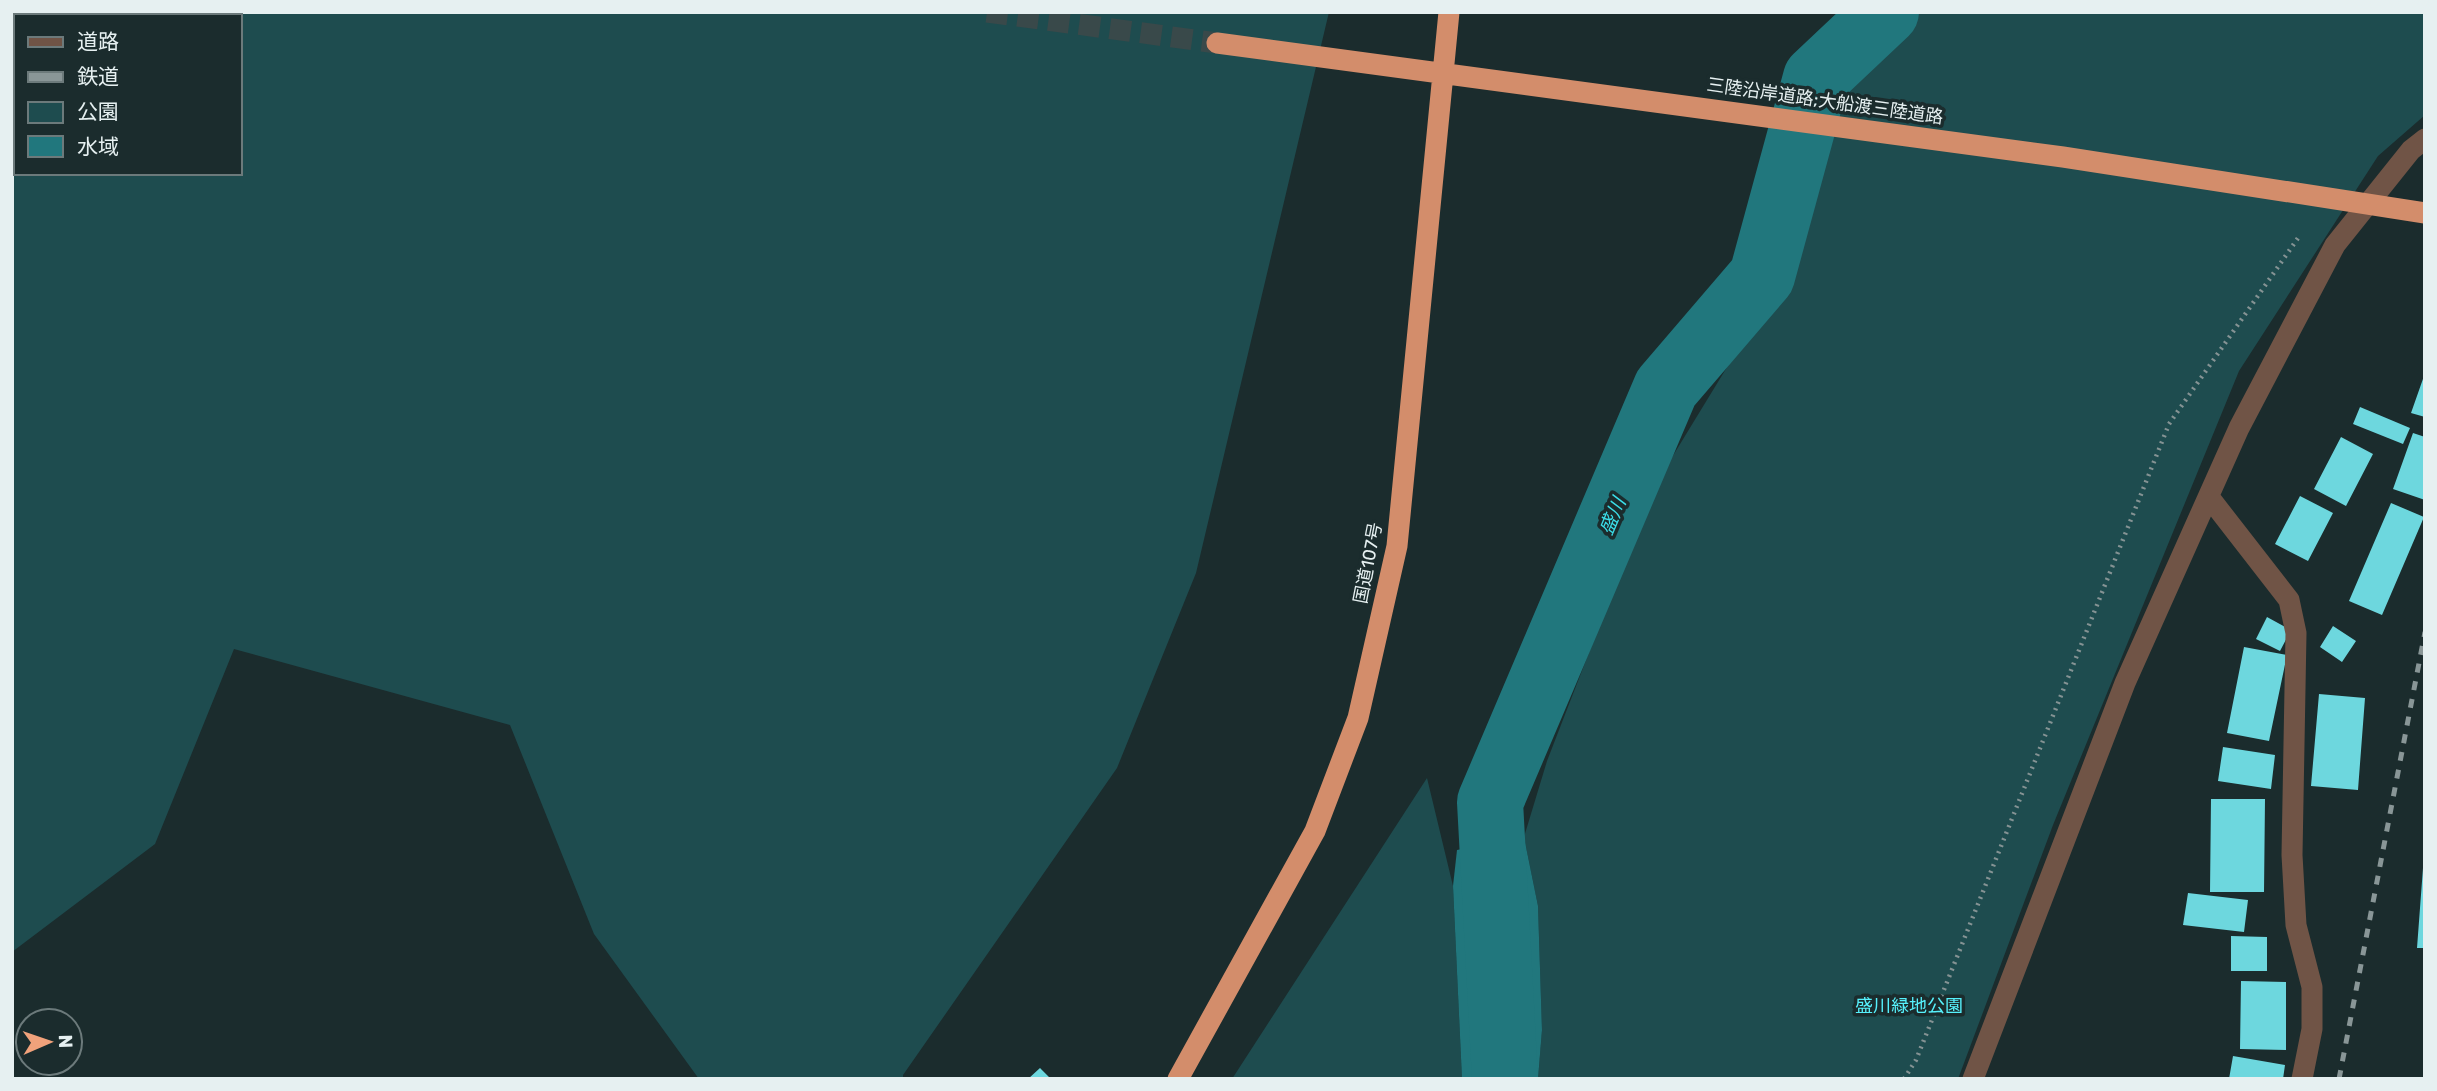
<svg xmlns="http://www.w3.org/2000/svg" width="2437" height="1091" font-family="Rubik,'Noto Sans JP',sans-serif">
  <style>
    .green { fill: #1e4c4f; fill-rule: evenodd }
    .water { fill: #21777d }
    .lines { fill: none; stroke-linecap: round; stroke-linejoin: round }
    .river { stroke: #21777d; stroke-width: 66 }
    .building { fill: #6dd7de }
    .highway-tunnel { stroke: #39494a; stroke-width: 21; stroke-dasharray: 21 10; stroke-linecap: butt }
    .path { stroke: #859394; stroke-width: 4.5; stroke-dasharray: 2 5; stroke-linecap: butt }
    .street { stroke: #705446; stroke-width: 21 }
    .highway { stroke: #d38d6b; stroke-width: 21 }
    .rail { stroke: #899697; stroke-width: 5; stroke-dasharray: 9 9; stroke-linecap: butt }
    .labels { text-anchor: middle; stroke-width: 7; stroke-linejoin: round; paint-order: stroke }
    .street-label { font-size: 18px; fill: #e6f0f1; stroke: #1b2c2d }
    .park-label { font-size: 18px; fill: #56f1fc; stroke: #1b2c2d }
    .water-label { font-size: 19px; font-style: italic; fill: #3bdee9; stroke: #1b2c2d }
  </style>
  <rect width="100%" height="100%" fill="#1b2c2d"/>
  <path class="green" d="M12 12H1329L1196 573 1117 768 903 1075V1079H699L594 934 510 725 234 649 155 844 12 952ZM16 16H240V173H16Z
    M1910 12H2425V115L2378 156 2239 371 2053 825 1958 1079H1538L1542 1030 1538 906 1524 837 1547 761 1652 490 1732 359 1812 214 1814 179 1852 70Z
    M1427 778 1453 886 1462 1079H1232Z"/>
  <path class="water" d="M1524 837 1538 906 1542 1030 1538 1079H1462L1453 886 1457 850Z"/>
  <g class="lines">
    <path class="river" d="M1505 1079 1490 802 1666 388 1762 276 1816 78 1886 12"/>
  </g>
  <path class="building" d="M2424 376H2425V417L2411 413Z
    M2360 407 2410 428 2403 444 2353 424Z
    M2413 433 2425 437V500L2393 489Z
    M2341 437 2373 454 2346 506 2314 489Z
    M2300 496 2333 513 2308 561 2275 544Z
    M2391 503 2424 517 2382 615 2349 601Z
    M2267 617 2291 630 2280 651 2256 639Z
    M2333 626 2356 641 2342 662 2320 647Z
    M2244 647 2287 655 2269 741 2227 733Z
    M2319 694 2365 698 2358 790 2311 786Z
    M2223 747 2275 755 2271 789 2218 781Z
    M2211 799H2265L2264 892H2210Z
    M2423 868H2425V948H2417Z
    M2188 893 2248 900 2244 932 2183 925Z
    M2231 936 2267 937V971H2231Z
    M2241 981 2286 982V1050L2240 1049Z
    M2233 1056 2285 1065 2283 1079H2229Z
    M1040 1068 1051 1079H1028Z"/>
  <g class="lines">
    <path class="highway-tunnel" d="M987 12 1217 43"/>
    <path class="path" d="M1904 1079 1916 1060 2169 424 2298 238"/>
    <path class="street" d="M2209 497 2289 600 2296 633 2292 855 2296 925 2312 987V1029L2302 1079
      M1973 1079 2125 683 2239 428 2335 245 2411 150 2425 139"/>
    <path class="highway" d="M1217 43 2063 157 2425 213
      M1178 1079 1315 831 1358 718 1397 546 1449 12"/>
    <path class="rail" d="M2339 1079 2425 632"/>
  </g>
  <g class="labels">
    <g class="street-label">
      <text transform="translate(1825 101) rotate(8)" y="6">三陸沿岸道路;大船渡三陸道路</text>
      <text transform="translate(1368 563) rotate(-79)" y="6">国道107号</text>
    </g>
    <g class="park-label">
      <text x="1909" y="1012">盛川緑地公園</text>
    </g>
    <g class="water-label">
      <text transform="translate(1612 516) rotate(-67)" y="7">盛川</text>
    </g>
  </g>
  <rect width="2437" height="1091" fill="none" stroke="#e6f0f1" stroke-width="28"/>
  <rect x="14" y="14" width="228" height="161" fill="#1b2c2d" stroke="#6c7a7b" stroke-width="2"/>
  <rect x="28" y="37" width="35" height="10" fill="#705446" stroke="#6c7a7b" stroke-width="2"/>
  <text x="77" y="49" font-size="21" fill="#e6f0f1">道路</text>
  <rect x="28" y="72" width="35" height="10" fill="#899697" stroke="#6c7a7b" stroke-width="2"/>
  <text x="77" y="84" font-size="21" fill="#e6f0f1">鉄道</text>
  <rect x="28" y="102" width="35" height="21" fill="#1e4c4f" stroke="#6c7a7b" stroke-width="2"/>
  <text x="77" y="119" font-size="21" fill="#e6f0f1">公園</text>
  <rect x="28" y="136" width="35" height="21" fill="#21777d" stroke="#6c7a7b" stroke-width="2"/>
  <text x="77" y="154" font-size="21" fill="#e6f0f1">水域</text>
  <g transform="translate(49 1042) rotate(88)"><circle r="33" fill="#1b2c2d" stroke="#6c7a7b" stroke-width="2"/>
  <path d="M0-5L12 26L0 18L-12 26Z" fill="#f1a27b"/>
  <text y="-10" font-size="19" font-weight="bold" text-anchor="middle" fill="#e6f0f1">N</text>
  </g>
</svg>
